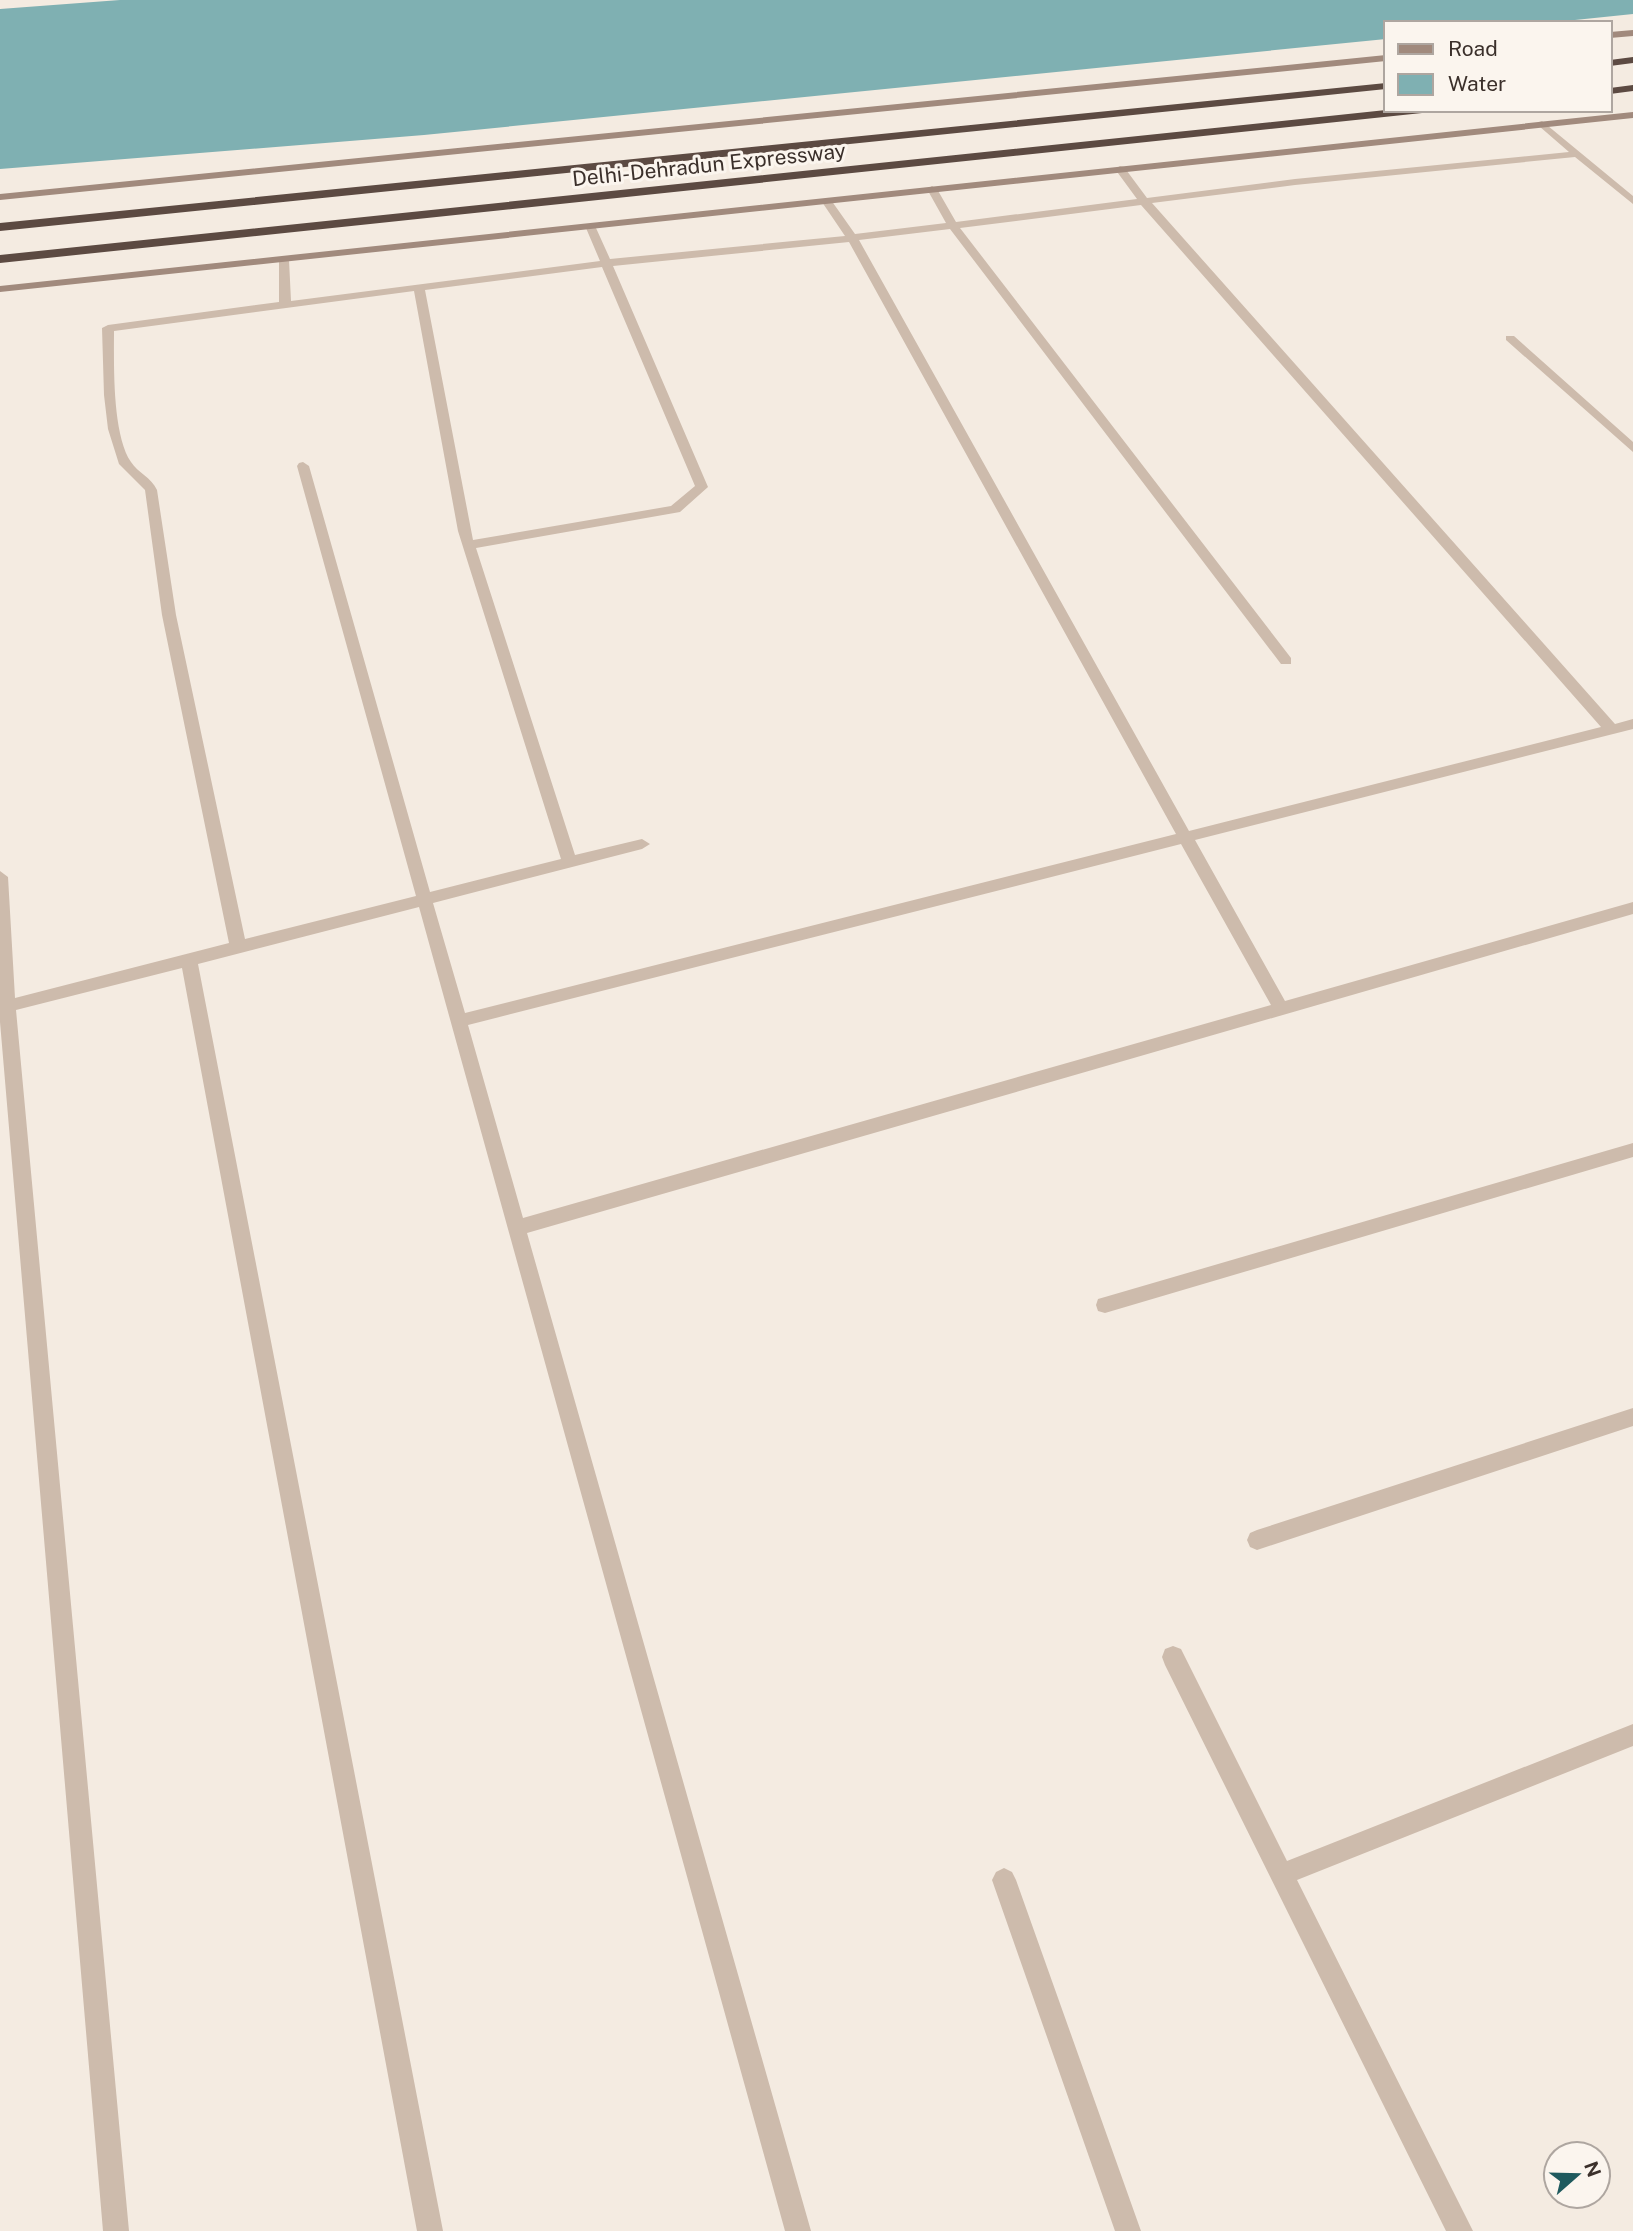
<svg xmlns="http://www.w3.org/2000/svg" width="1633" height="2231" font-family="'Public Sans',sans-serif">
  <style>
    .water { fill: #7fb0b2 }
    .lines { fill: none; stroke-linecap: round; stroke-linejoin: round }
    .street { fill: #cdbbac; fill-rule: evenodd }
    .secondary { fill: #a18a7d; fill-rule: evenodd }
    .highway { fill: #5c4a42; fill-rule: evenodd }
    .labels { text-anchor: middle; stroke-width: 6; stroke-linejoin: round; paint-order: stroke }
    .far-street-label { font-size: 21px; fill: #3b302b; stroke: #fbf5ee }
  </style>
  <rect width="100%" height="100%" fill="#f4ebe1"/>
  <path class="water" d="M120 0H1633V14L1546 23H1386V39L424 135 0 169V9Z"/>
  <g class="lines">
    <path class="street" d="M1542 121 1633 196V204L1575 157 1295 185 1152 203 1615 724 1633 719V729L1195 840 1285 1001 1633 902V914L527 1233 811 2231H785L419 907 198 964 443 2231H417L182 968 16 1010 129 2231H103L0 1022V871L8 877 15 998 229 943 162 615 145 490 119 464 108 429 104 395 102 328 108 325 279 302V260L284 257 289 260 291 301 600 261 586 228 591 225 596 228 610 259 845 236 822 202 827 199 831 200 855 234 946 223 927 189 932 186 937 189 956 222 1137 199 1115 169 1120 166 1124 167 1147 198 1295 179 1569 152 1539 126V122ZM1141 205 1601 727 1189 831 859 240 950 229 1281 664H1291V658L960 228ZM849 242 1176 834 465 1013 433 903 642 849 650 844 642 839 575 855 476 548 680 512 708 487 613 266ZM602 267 695 486 671 506 473 540 425 290ZM414 291 458 531 561 859 430 892 309 466 303 462 299 463 297 466 416 896 245 939 176 615 157 490C151 477 138 473 131 462 112 434 114 364 114 331ZM1181 844 1271 1005 523 1218 468 1025Z
      M1506 336H1514L1633 442V452L1506 340Z
      M1633 1143V1157L1105 1313 1098 1311 1096 1305 1098 1299 1105 1297Z
      M1633 1408V1426L1257 1550 1250 1547 1247 1540 1250 1533 1257 1530Z
      M1173 1646 1181 1649 1287 1861 1633 1724V1746L1297 1880 1473 2231H1446L1165 1665 1162 1657 1165 1649Z
      M1004 1868 1012 1872 1016 1880 1141 2231H1115L992 1880 996 1872Z"/>
    <path class="secondary" d="M1633 30V36L1610 38V32Z
      M1386 55V61L0 200V194Z
      M1633 112V118L0 292V286Z"/>
    <path class="highway" d="M1633 57V63L1610 66V60Z
      M1386 83V89L0 231V223Z
      M1633 85V91L1610 94V88Z
      M1386 110H1428L1422 113 0 263V255Z"/>
  </g>
  <g class="labels">
    <g class="far-street-label">
      <text transform="translate(709 165) rotate(-6)" y="7">Delhi-Dehradun Expressway</text>
    </g>
  </g>
  <rect x="1384" y="21" width="228" height="91" fill="#fbf5ee" stroke="#aea6a0" stroke-width="2"/>
  <rect x="1398" y="44" width="35" height="10" fill="#a18a7d" stroke="#aea6a0" stroke-width="2"/>
  <text x="1448" y="56" font-size="21" fill="#3b302b">Road</text>
  <rect x="1398" y="74" width="35" height="21" fill="#7fb0b2" stroke="#aea6a0" stroke-width="2"/>
  <text x="1448" y="91" font-size="21" fill="#3b302b">Water</text>
  <g transform="translate(1577 2175) rotate(70)"><circle r="33" fill="#fbf5ee" stroke="#aea6a0" stroke-width="2"/>
  <path d="M0-5L12 26L0 18L-12 26Z" fill="#1f5a5e"/>
  <text y="-10" font-size="19" font-weight="bold" text-anchor="middle" fill="#3b302b">N</text>
  </g>
</svg>
